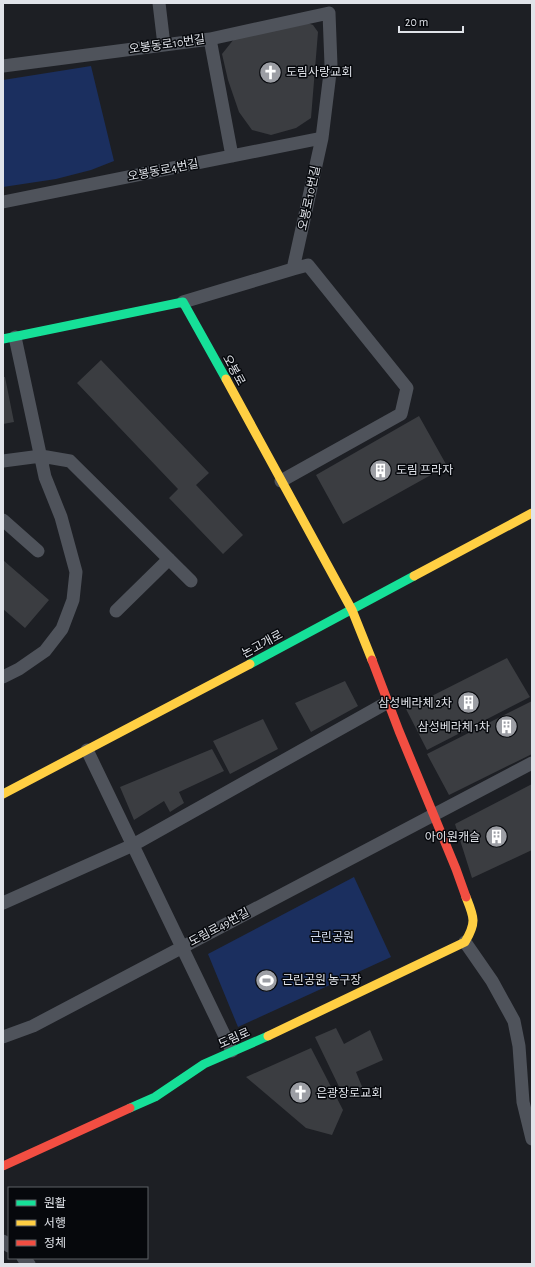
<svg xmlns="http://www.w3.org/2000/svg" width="535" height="1267" font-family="'Alegreya Sans','Noto Sans KR',sans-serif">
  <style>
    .green { fill: #1b2f5f }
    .building { fill: #3b3d41 }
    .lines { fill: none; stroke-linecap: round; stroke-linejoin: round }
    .lane { stroke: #4f535b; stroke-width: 13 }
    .fast { stroke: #16e098; stroke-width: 9 }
    .slow { stroke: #ffcf43; stroke-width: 9 }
    .jam { stroke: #f24e42; stroke-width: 9 }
    .labels { text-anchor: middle; stroke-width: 3; stroke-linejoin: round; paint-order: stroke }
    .street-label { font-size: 12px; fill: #e0e3e9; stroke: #06080c }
    .poi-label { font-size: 12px; fill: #e0e3e9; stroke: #06080c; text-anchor: start }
    .park-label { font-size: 12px; fill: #d2dcf0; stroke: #06080c }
  </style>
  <rect width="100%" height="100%" fill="#1d1f24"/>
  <path class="green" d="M91 66 114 161 91 170 56 179 3 187V80Z
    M354 877 391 957 238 1027 208 954Z"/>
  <path class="building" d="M305 22 313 25 318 32 311 118 296 128 271 135 252 130 239 112 228 80 222 54 234 39Z
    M101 360 209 473 196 485 243 535 223 554 169 498 178 489 77 383Z
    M3 377H5L14 422 3 424Z
    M419 416 447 466 343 524 316 475Z
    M3 560 49 600 25 628 3 609Z
    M507 658 530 697 427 750 406 709Z
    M345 681 358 706 311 732 295 703Z
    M532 701V754L449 795 427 754Z
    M263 719 278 749 230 774 213 741Z
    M212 749 224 771 179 792 184 803 170 812 164 801 134 820 120 787Z
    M532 784V850L472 878 455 824Z
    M336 1028 344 1044 370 1030 383 1060 356 1072 363 1089 344 1097 315 1037Z
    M311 1048 343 1110 332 1135 306 1128 246 1077Z"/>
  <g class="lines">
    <path class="lane" d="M159 3 164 45
      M210 39 232 156
      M3 66 210 39 329 13 331 65 322 138 293 269 183 302
      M3 202 322 138
      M3 461 41 456 70 461 191 581
      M281 481 401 414 407 388 308 265 293 269
      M3 520 38 551
      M116 611 169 559
      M3 677 19 669 45 651 62 629 73 600 76 572 61 517 45 477 15 337
      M87 750 232 1051
      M3 903 133 845 388 702
      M465 942 492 981 514 1021 519 1046 523 1102 532 1139
      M3 1037 33 1026 532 763
      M3 1241 9 1246
      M23 1258 29 1264"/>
    <path class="fast" d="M3 339 183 302 226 379
      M250 664 414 576
      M130 1108 155 1097 204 1064 268 1036"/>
    <path class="slow" d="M226 379 352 610 372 660
      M414 576 532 513
      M3 794 250 664
      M268 1036 465 942C477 922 474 917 466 897"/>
    <path class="jam" d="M372 660 399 731 456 869 466 897
      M3 1166 130 1108"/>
  </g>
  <defs>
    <symbol id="church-disc" viewBox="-11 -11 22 22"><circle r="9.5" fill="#9c9ea4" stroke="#06080c"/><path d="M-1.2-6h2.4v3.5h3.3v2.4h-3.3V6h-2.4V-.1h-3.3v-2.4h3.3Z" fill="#fff"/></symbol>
    <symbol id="building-disc" viewBox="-11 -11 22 22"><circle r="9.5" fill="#9c9ea4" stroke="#06080c"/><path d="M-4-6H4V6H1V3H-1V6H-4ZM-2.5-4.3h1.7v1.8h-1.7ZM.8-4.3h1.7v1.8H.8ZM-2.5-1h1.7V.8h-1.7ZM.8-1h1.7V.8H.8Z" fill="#fff"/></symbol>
    <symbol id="stadium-disc" viewBox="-11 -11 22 22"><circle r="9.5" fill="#9c9ea4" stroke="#06080c"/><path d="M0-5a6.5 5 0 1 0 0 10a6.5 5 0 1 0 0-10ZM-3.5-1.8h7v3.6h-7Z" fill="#fff"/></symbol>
  </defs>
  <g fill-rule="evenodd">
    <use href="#church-disc" x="258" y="60" width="25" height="25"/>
    <use href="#building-disc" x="368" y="458" width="25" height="25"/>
    <use href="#building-disc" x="456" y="690" width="25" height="25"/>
    <use href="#building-disc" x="494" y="714" width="25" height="25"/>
    <use href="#building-disc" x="484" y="824" width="25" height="25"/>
    <use href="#stadium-disc" x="254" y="968" width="25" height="25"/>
    <use href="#church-disc" x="288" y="1080" width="25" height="25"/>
  </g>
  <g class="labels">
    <g class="street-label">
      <text transform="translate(167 44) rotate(-8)" y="4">오봉동로10번길</text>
      <text transform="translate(163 170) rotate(-11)" y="4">오봉동로4번길</text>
      <text transform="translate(309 198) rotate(-78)" y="4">오봉로10번길</text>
      <text transform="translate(234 370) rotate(61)" y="4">오봉로</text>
      <text transform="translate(262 644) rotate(-28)" y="4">논고개로</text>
      <text transform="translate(219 927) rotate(-28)" y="4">도림로49번길</text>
      <text transform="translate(234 1038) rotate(-24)" y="4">도림로</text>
    </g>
    <g class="poi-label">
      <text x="286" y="76">도림사랑교회</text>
      <text x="396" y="474">도림 프라자</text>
      <text x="452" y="707" text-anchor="end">삼성베라체 2차</text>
      <text x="490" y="731" text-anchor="end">삼성베라체 1차</text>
      <text x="480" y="841" text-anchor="end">아이원캐슬</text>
      <text x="282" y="984">근린공원 농구장</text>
      <text x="316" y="1097">은광장로교회</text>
    </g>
    <g class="park-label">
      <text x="332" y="941">근린공원</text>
    </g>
  </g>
  <rect width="535" height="1267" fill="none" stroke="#e0e3e9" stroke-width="8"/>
  <rect x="8" y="1187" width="140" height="72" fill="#06080c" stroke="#5d6064"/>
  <rect x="16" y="1200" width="20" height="6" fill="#16e098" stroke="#5d6064"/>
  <text x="44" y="1207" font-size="12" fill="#e0e3e9">원활</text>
  <rect x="16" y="1220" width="20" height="6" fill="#ffcf43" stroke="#5d6064"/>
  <text x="44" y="1227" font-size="12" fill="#e0e3e9">서행</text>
  <rect x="16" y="1240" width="20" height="6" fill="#f24e42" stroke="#5d6064"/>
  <text x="44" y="1247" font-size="12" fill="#e0e3e9">정체</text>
  <path d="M399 26v6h64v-6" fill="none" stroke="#e0e3e9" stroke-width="2"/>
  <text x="405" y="26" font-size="12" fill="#e0e3e9" stroke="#06080c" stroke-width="3" paint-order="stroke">20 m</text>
</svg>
